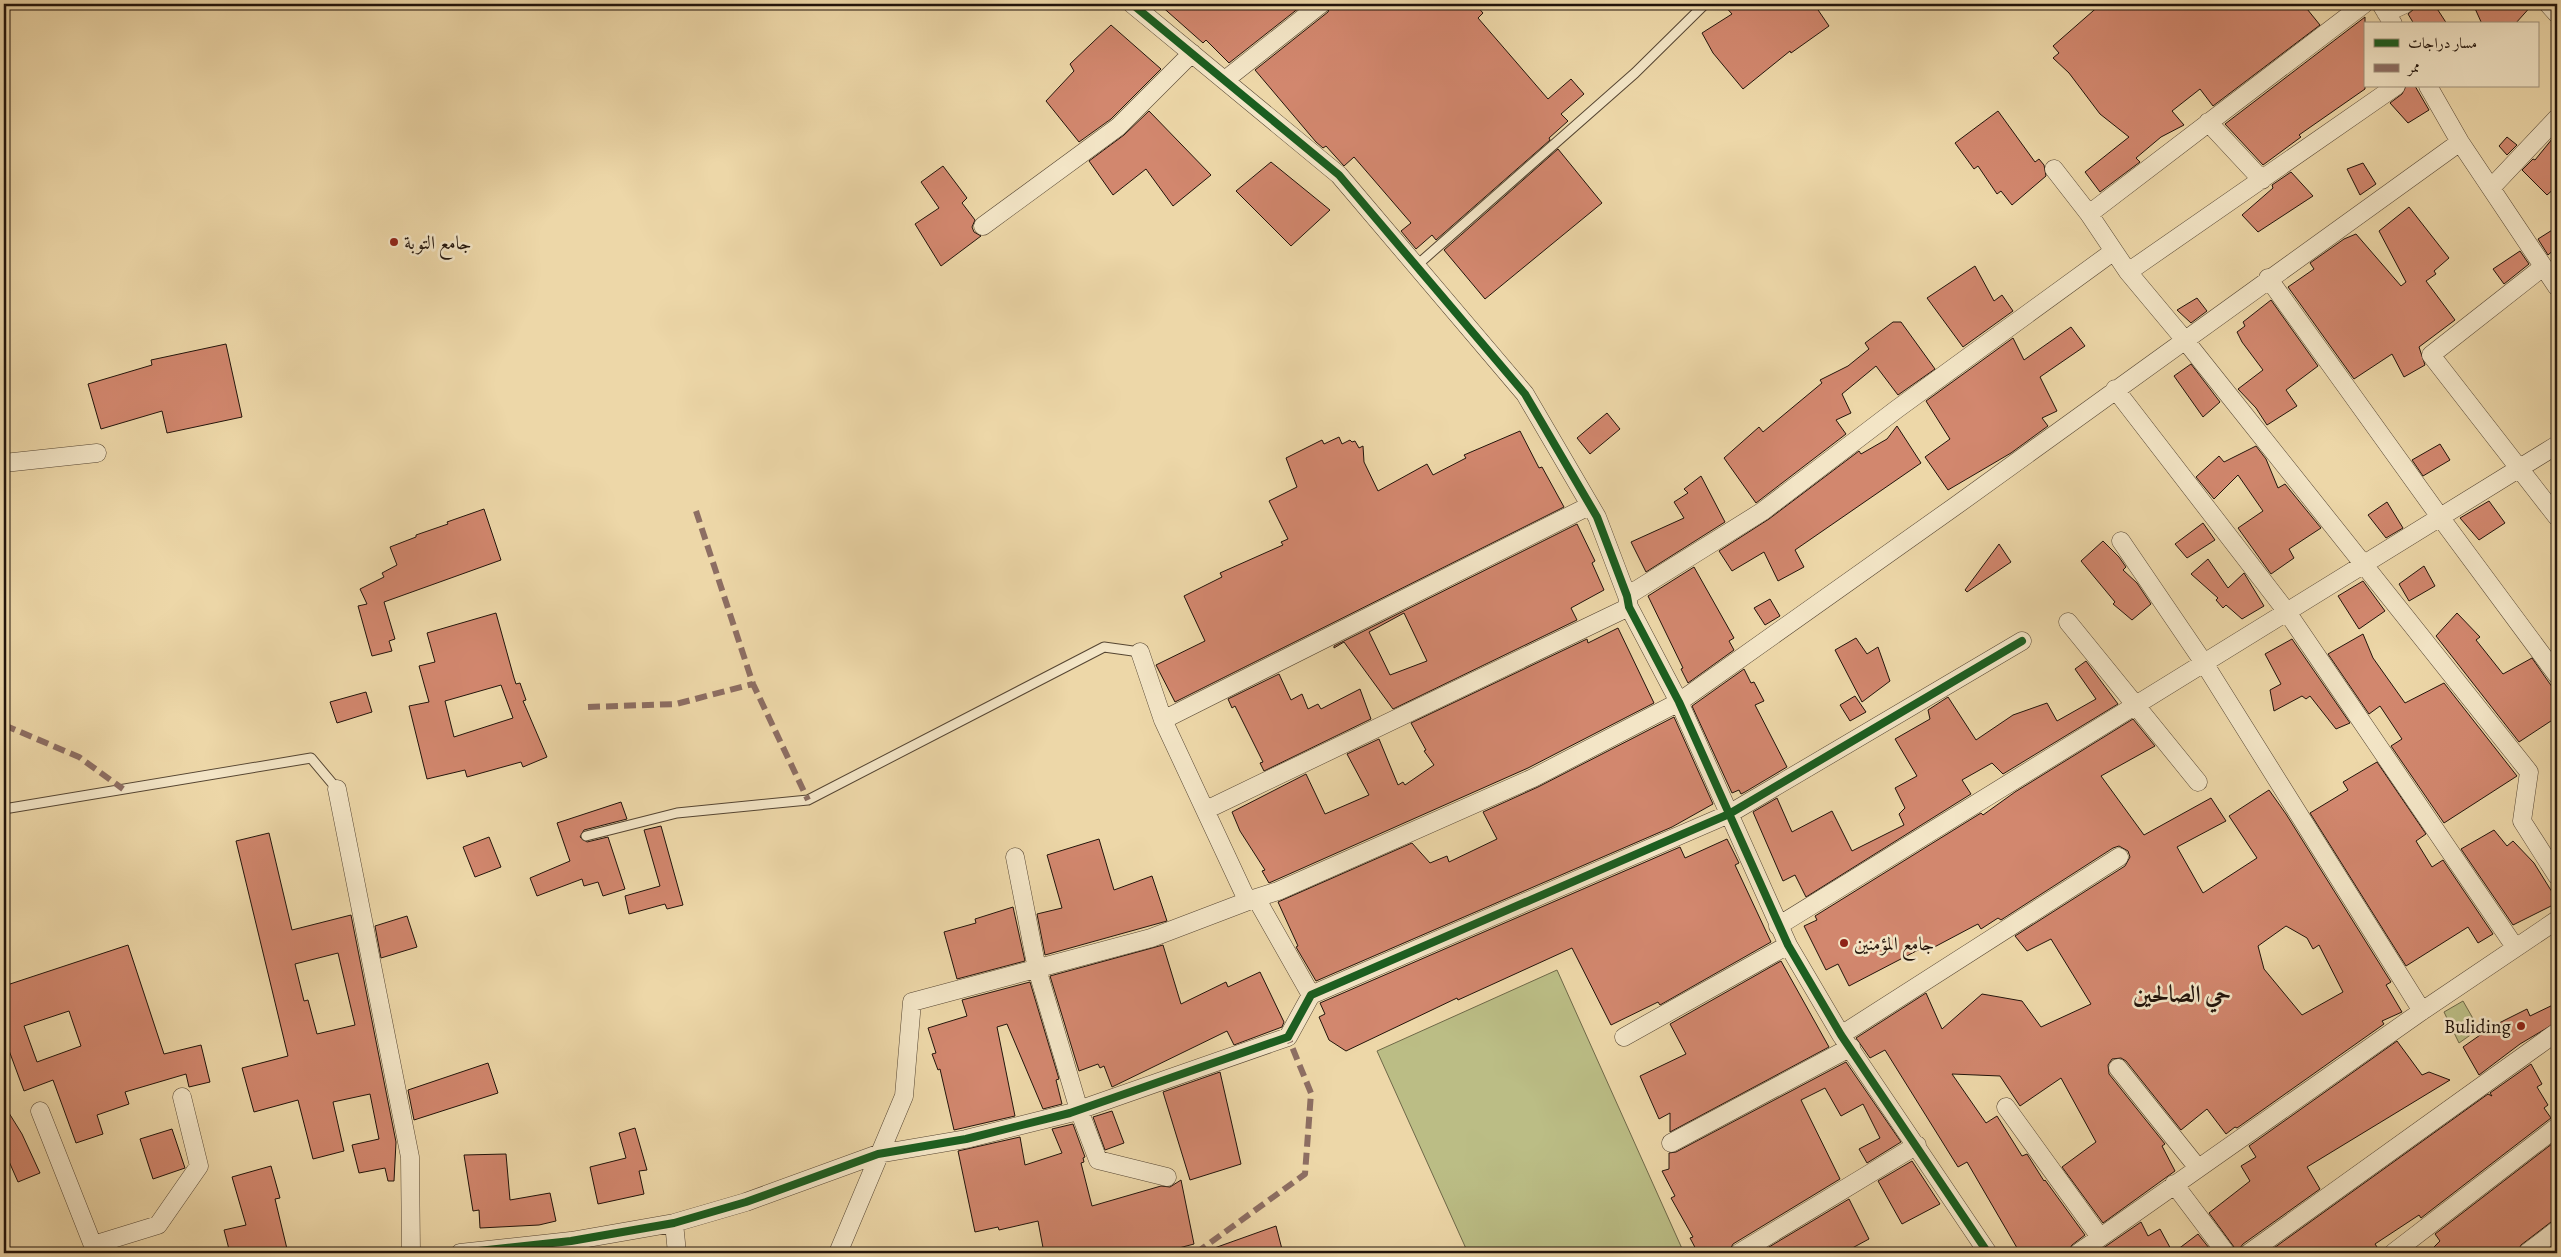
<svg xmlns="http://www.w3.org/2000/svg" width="2561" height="1257" font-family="Alegreya,Amiri,serif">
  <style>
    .green { fill: #bbbd85; stroke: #6e6848 }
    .building { fill: #d2876e; stroke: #22140b; fill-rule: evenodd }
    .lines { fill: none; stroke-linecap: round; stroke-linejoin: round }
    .service-casing { stroke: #554532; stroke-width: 11 }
    .minor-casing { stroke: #554532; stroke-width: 19 }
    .service { stroke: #f3e5c6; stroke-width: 9 }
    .minor { stroke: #f3e5c6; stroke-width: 18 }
    .quiet { stroke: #8d6e63; stroke-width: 6; stroke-dasharray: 12 6; stroke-linecap: butt }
    .cycleway-casing { stroke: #f3e5c6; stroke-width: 11 }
    .cycleway { stroke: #1b5e20; stroke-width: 8 }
    .poi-dot { fill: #8f2418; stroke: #f3e5c6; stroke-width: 2 }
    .labels { text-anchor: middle; stroke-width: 5; stroke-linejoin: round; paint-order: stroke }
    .poi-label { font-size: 19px; fill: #22140b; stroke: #f3e5c6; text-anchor: start }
    .district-label { font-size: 24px; font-weight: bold; fill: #22140b; stroke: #f3e5c6 }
  </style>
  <rect width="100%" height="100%" fill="#edd7a8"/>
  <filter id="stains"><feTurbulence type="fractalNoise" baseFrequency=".004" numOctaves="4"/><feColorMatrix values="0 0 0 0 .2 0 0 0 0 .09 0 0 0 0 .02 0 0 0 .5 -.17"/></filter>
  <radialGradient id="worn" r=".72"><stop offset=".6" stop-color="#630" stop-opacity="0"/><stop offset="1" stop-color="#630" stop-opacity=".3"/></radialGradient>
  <path class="green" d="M1557 970 1684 1253H1468L1377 1051Z
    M2463 1001 2479 1029 2459 1043 2444 1012Z"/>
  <path class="building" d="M1159 4H1304L1229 63 1206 40 1203 43Z
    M1331 4H1475L1483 13 1478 18 1548 99 1571 79 1584 94 1561 114 1568 121 1549 138 1550 140 1436 240 1432 235 1416 249 1401 231 1411 223 1354 157 1344 166 1326 146 1323 148 1316 142 1255 70 1328 12Z
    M1723 4H1814L1829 26 1791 53 1790 51 1743 89 1713 53 1702 33 1732 14Z
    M2101 4H2303L2320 25 2213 106 2200 89 2172 111 2184 125 2161 137 2136 158 2140 162 2100 192 2085 172 2129 137 2100 114 2069 73 2053 58 2059 53 2053 46Z
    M2420 4H2434L2447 24H2414L2408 14Z
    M2473 4H2533L2515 24H2482Z
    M2365 17V89L2299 135 2301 137 2263 165 2225 124Z
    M1111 25 1161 69 1111 119 1079 142 1046 101 1074 71 1070 64Z
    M2406 86H2415L2429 110 2408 123 2390 103 2402 94Z
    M1149 111 1211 175 1173 206 1146 169 1113 195 1089 161 1124 135Z
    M1998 111 2035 162 2039 159 2044 165 2046 176 2012 205 2001 191 1997 194 1978 166 1974 169 1955 143Z
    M2557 133V186L2547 195 2522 170 2533 159 2535 160Z
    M2507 137 2517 145 2507 155 2499 146Z
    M1558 149 1602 203 1485 299 1444 250Z
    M1271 162 1330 210 1291 246 1236 191Z
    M2363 163 2376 184 2360 195 2347 169Z
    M943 166 967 198 962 203 975 220 972 227 974 232 981 236 941 266 915 224 939 208 921 182Z
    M2291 172 2313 196 2258 232 2242 215 2273 188 2272 185Z
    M2409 207 2449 258 2434 271 2436 274 2426 281 2455 320 2419 347 2425 365 2404 377 2392 354 2354 379 2288 287 2314 269 2310 263 2344 239 2356 234 2401 286 2406 282 2379 231Z
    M2557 227V247L2548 255 2538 239Z
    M2520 251 2529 264 2504 284 2493 269Z
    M1975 266 1994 301 2002 295 2013 311 1963 347 1927 298Z
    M2197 298 2207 311 2191 323 2177 310Z
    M2271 300 2318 366 2286 390 2297 406 2267 425 2256 408 2238 389 2263 370 2242 342 2237 332 2245 326 2243 322Z
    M1893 322H1901L1935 369 1898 395 1876 366 1842 394 1851 413 1836 420 1846 434 1756 503 1724 458 1759 427 1763 432 1822 383 1820 380 1848 366 1869 349 1865 343Z
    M2071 327 2085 346 2040 377 2057 411 2042 418 2048 426 2011 453 1948 490 1925 457 1950 439 1926 401 2013 338 2024 360Z
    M226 344 242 417 167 433 162 411 101 429 88 384 152 365 151 360Z
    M2191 364 2220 402 2203 417 2174 376Z
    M1607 413 1620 429 1590 454 1577 438Z
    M1897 426 1921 463 1795 550 1804 567 1778 581 1764 552 1732 571 1719 551 1769 519 1859 451 1861 454 1887 439Z
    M1520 431 1539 468 1542 467 1564 507 1175 702 1156 665 1205 641 1184 596 1222 577 1220 573 1283 545 1281 542 1288 539 1269 501 1297 487 1286 458 1322 440 1324 444 1339 437 1342 444 1350 440 1352 442 1355 441 1359 448 1363 446 1364 462 1378 491 1427 464 1433 475 1466 458 1464 455Z
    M2440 444 2450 460 2423 476 2412 460Z
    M2256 446 2266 459 2278 488 2285 484 2321 528 2289 549 2294 558 2271 574 2238 528 2263 511 2238 475 2214 499 2196 477 2219 456 2224 462Z
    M1701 476 1725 522 1646 572 1631 542 1684 518 1674 502 1688 493 1684 489Z
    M2489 501 2505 523 2479 540 2460 518Z
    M2387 502 2403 528 2386 538 2368 515Z
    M484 509 501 560 384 602 395 639 389 641 392 651 372 656 358 606 367 604 360 589 384 577 382 573 397 565 390 547 416 537V535L448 524 447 522Z
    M2203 523 2215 540 2187 558 2175 544Z
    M1577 524 1595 561 1592 563 1604 590 1571 608 1577 620 1393 709 1344 642 1334 648V646ZM1404 613 1427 661 1390 675 1369 632Z
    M2103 541 2119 557 2126 567 2123 570 2137 583 2151 604 2132 620 2113 604 2115 602 2081 561Z
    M1999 544 2011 562 1967 592 1965 590Z
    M2208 559 2228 588 2244 573 2264 606 2242 619 2226 605 2223 608 2216 600 2218 598 2191 574Z
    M2424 566 2435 586 2409 601 2399 584Z
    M1694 567 1734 638 1729 641 1734 650 1688 683 1681 669 1683 668 1648 596Z
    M2363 581 2385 611 2359 629 2338 596Z
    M1770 599 1780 616 1765 625 1754 608Z
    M496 613 514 678 516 684 520 683 526 700 523 701 547 757 523 767 521 762 467 777 465 770 427 779 409 706 429 702 419 666 435 662 427 633ZM501 685 513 718 454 737 445 701Z
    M2457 613 2480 637 2476 640 2503 674 2532 658 2557 694V717L2519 742 2436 636Z
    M1618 628 1654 703 1528 768 1269 883 1262 871 1265 870 1240 831 1232 812 1306 774 1325 814 1369 795 1347 754 1379 739 1398 785 1403 782 1405 785 1434 765 1424 751 1426 750 1411 723 1587 639 1588 643Z
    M2363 634 2373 658 2405 703 2444 683 2517 776 2444 823 2391 746 2402 739 2380 706 2369 714 2328 654Z
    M1856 638 1867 654 1878 647 1890 681 1862 702 1835 650Z
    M2292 639 2350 723 2336 729 2310 696 2306 699 2302 696 2274 711 2270 690 2281 684 2265 654Z
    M2086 661 2118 704 2003 774 1992 763 1962 780 1971 794 1806 897 1795 875 1783 881 1753 812 1777 798 1792 832 1832 811 1852 851 1904 825 1899 814 1905 808 1895 788 1917 776 1895 739 1930 719 1928 710 1948 697 1976 740 2013 715 2047 703 2057 721 2096 699 2075 669Z
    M1744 669 1751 683 1754 682 1764 701 1755 705 1787 767 1745 792 1741 794 1739 790 1732 793 1692 706Z
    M1279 674 1291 700 1302 694 1308 709 1318 704 1321 709 1360 689 1371 719 1264 771 1260 763 1263 762 1235 706 1232 708 1228 699Z
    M366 692 372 712 337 723 330 702Z
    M1855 696 1866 712 1850 721 1840 705Z
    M1674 717 1713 804 1672 827 1316 981 1296 947 1298 946 1278 902 1412 843 1430 863 1447 856 1449 862 1497 839 1483 812 1538 787Z
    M2133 719 2155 746 2101 776 2144 835 2211 798 2226 821 2177 847 2203 893 2257 858 2229 816 2269 790 2286 814 2391 982 2386 985 2402 1012 2382 1021 2384 1024 2237 1128 2235 1127 2226 1134 2207 1109 2181 1130 2126 1061 2121 1058 2112 1059 2108 1065 2109 1074 2165 1144 2162 1146 2175 1171 2103 1223 2062 1167 2096 1142 2061 1078 2020 1106 2000 1076 1952 1074 1986 1123 1997 1116 2022 1156 2027 1154 2044 1181 2045 1180 2085 1235 2072 1245 2067 1253H2020L1967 1162 1958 1167 1885 1050 1870 1058 1856 1038 1926 993 1942 1029 1982 994 2022 1001 2041 1027 2091 1004 2051 939 2027 951 2015 936 2125 866 2130 857 2128 851 2119 846 2113 848 2001 920 1998 918 1981 929 1978 924 1974 926 1925 952 1922 948 1849 986 1838 964 1826 970 1804 926 1817 920 1815 916 1981 813 1983 815 2015 792ZM2286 926 2307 938 2313 949 2319 945 2343 992 2302 1015 2264 969 2258 946Z
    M2377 762 2426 834 2416 841 2432 867 2443 860 2493 934 2478 943 2468 927 2406 966 2310 813 2348 790 2343 782Z
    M621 802 627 819 584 830 580 837 587 842 608 837 625 889 603 896 598 882 584 886 582 879 537 896 530 878 570 861 557 823Z
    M661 826 683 905 667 909 665 904 629 914 625 896 660 886 644 830Z
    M2494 830 2507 846 2513 841 2534 863 2557 900V903L2513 925 2461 849Z
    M269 833 292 930 351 915 396 1142 394 1181H388L385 1168 359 1173 352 1145 379 1139 370 1094 333 1102 344 1151 313 1159 298 1100 254 1112 242 1068 288 1056 236 841ZM338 953 355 1025 317 1034 308 1000 304 1001 295 964Z
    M489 837 501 867 475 877 463 847Z
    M1099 839 1114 890 1152 876 1167 921 1045 955 1037 914 1062 908 1047 855Z
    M1727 839 1739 863 1735 865 1771 942 1660 1005 1658 1002 1611 1025 1572 948 1458 1000 1457 998 1346 1051 1329 1040 1319 1017 1325 1014 1320 1003 1680 847 1685 858Z
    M1013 907 1025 961 957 979 944 932 976 923 975 919Z
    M407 916 417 947 381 958 375 926Z
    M128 945 164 1054 201 1045 210 1082 189 1087 186 1074 125 1092 129 1104 97 1115 103 1134 76 1143 53 1080 24 1091 4 1037V986ZM69 1011 81 1046 37 1062 24 1026Z
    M1163 945 1181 1004 1226 982 1228 987 1260 972 1284 1022 1282 1027 1234 1045 1227 1031 1112 1087 1104 1066 1100 1068 1098 1064 1079 1071 1050 976Z
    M1781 961 1829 1047 1670 1132V1113L1659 1119 1640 1076 1686 1054 1670 1024Z
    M1030 982 1059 1079 1056 1080 1062 1104 1043 1109 1007 1024 997 1027 1015 1116 954 1130 940 1069 938 1070 932 1054 936 1053 928 1028 967 1016 962 1000Z
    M2557 1003V1022L2520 1044 2479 1075 2463 1047 2493 1026 2527 1009 2530 1016Z
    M2397 1041 2422 1075 2429 1072 2450 1080 2307 1167 2320 1189 2243 1244 2236 1253 2234 1247 2209 1213 2250 1181 2241 1166 2256 1157 2249 1146Z
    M1846 1062 1901 1142 1867 1163 1859 1149 1880 1138 1863 1104 1841 1116 1825 1088 1801 1100 1840 1179 1733 1244 1728 1253H1698L1690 1238 1693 1237 1671 1198 1675 1196 1662 1171 1669 1169V1153L1676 1152Z
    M488 1063 498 1093 414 1120 408 1090Z
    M2531 1064 2542 1084 2537 1087 2548 1105 2544 1108 2551 1118 2421 1218 2419 1215 2375 1244 2381 1253H2267L2488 1094 2492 1096 2490 1093Z
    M1220 1072 1241 1164 1190 1180 1163 1092Z
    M4 1105 22 1134 40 1173 18 1182 4 1150Z
    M1112 1111 1124 1143 1105 1150 1093 1117Z
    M1073 1124 1085 1157 1083 1158 1084 1162 1081 1163 1092 1206 1161 1186 1170 1187 1181 1180 1194 1244 1160 1253H1044L1038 1221 999 1230 998 1227 975 1232 958 1151 1020 1137 1025 1165 1062 1153 1052 1129Z
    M635 1128 647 1170 639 1171 644 1194 598 1204 590 1167 626 1158 619 1133Z
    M172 1129 185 1168 153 1179 140 1139Z
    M2557 1140V1220L2551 1222 2521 1245 2517 1253H2428L2440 1241 2435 1234Z
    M506 1154 510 1200 550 1193 556 1221 539 1225 480 1228 479 1210 473 1211 464 1155Z
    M1912 1161 1940 1204 1902 1224 1878 1181Z
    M271 1166 280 1198 275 1199 288 1253H230L224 1230 246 1225 232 1177Z
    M1849 1199 1869 1239 1843 1253H1759Z
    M2141 1222 2148 1236 2160 1229 2173 1253 2198 1234 2213 1253H2096Z
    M1276 1226 1283 1253H1207L1206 1251Z
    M2557 1243V1253H2544Z"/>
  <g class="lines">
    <defs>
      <path id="service" d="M1416 266 1635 73 1705 4
        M4 809 311 758 337 789
        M586 836 677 813 808 800 1104 647 1140 652"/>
      <path id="minor" d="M1132 4 1339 175 1525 394 1597 517 1627 596 1629 607 1679 702 1788 945 1841 1035 1988 1253
        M2381 4 2393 24
        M2548 4 2557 14
        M2386 13 2405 4
        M1225 80 1321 4
        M2428 86 2460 142 2557 287
        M2208 122 2262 180
        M2054 169 2089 214 2128 272 2184 339 2529 772 2522 821 2557 876
        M2491 188 2557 118
        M2089 214 2364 4
        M983 226 1118 127 1192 53
        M2543 267 2431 355 2557 517
        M2128 272 2396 86
        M2268 278 2440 517 2557 675
        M2115 389 2287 612 2515 947
        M4 463 97 453
        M2121 541 2204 663 2422 1011
        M1627 596 1763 511 1897 409 2114 251
        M2068 622 2198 782
        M1140 652 1163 720 1247 900
        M1163 720 1589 506
        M337 789 410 1157 411 1253
        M1206 810 1629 607
        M1015 857 1037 969 1079 1110 1098 1160 1167 1177
        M1778 926 2557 445
        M1311 995 1256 898 1278 891 1533 778 1679 702 1954 507 2460 142
        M1841 1035 2119 857
        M1624 1037 1788 945
        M2118 1068 2198 1168
        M2006 1107 2100 1237
        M40 1111 96 1253
        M1671 1143 1851 1047
        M2174 1184 2226 1253
        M674 1223 677 1253
        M93 1245 158 1225 199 1166 182 1097
        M460 1253 571 1241 674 1223 746 1202 878 1154 966 1139 1070 1113 1288 1037 1311 995 1729 814 2022 641
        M838 1253 904 1096 912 1002 1151 938 1256 898
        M1739 1253 1917 1145
        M2078 1253 2422 1011 2557 920
        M2249 1253 2557 1032
        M2393 1253 2557 1127
        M2527 1253 2557 1230"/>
    </defs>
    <use href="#service" class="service-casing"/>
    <use href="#minor" class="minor-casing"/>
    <use href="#service" class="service"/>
    <use href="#minor" class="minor"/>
    <path class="quiet" d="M696 511 753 684 808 800
      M588 707 676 704 753 684
      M4 725 79 757 123 789
      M1196 1253 1305 1174 1311 1093 1288 1037"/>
    <defs>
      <path id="cycleway" d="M1132 4 1339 175 1525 394 1597 517 1627 596 1629 607 1679 702 1788 945 1841 1035 1988 1253
        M460 1253 571 1241 674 1223 746 1202 878 1154 966 1139 1070 1113 1288 1037 1311 995 1729 814 2022 641"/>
    </defs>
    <use href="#cycleway" class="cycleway-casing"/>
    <use href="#cycleway" class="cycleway"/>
  </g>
  <g class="poi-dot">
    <circle cx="394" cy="242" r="5"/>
    <circle cx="1844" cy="943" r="5"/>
    <circle cx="2521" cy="1026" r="5"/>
  </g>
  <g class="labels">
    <g class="poi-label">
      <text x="404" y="249">جامع التوبة</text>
      <text x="1854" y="950">جامع المؤمنين</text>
      <text x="2511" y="1033" text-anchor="end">Buliding</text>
    </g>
    <g class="district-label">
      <text x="2182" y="1002">حي الصالحين</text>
    </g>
  </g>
  <rect width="2561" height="1257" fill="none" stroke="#edd7a8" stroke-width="20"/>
  <rect x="5" y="5" width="2551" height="1247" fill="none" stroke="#22140b" stroke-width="2.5"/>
  <rect x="10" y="10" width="2541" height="1237" fill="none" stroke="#22140b"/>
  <rect x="2364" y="22" width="175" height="65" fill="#f3e5c6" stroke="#9f917b"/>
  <rect x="2374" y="39" width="25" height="8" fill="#1b5e20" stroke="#9f917b"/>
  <text x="2408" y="48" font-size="15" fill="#22140b">مسار دراجات</text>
  <rect x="2374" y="64" width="25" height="8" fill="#8d6e63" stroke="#9f917b"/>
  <text x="2408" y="72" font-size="15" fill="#22140b">ممر</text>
  <rect width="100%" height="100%" filter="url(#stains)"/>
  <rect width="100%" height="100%" fill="url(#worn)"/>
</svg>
